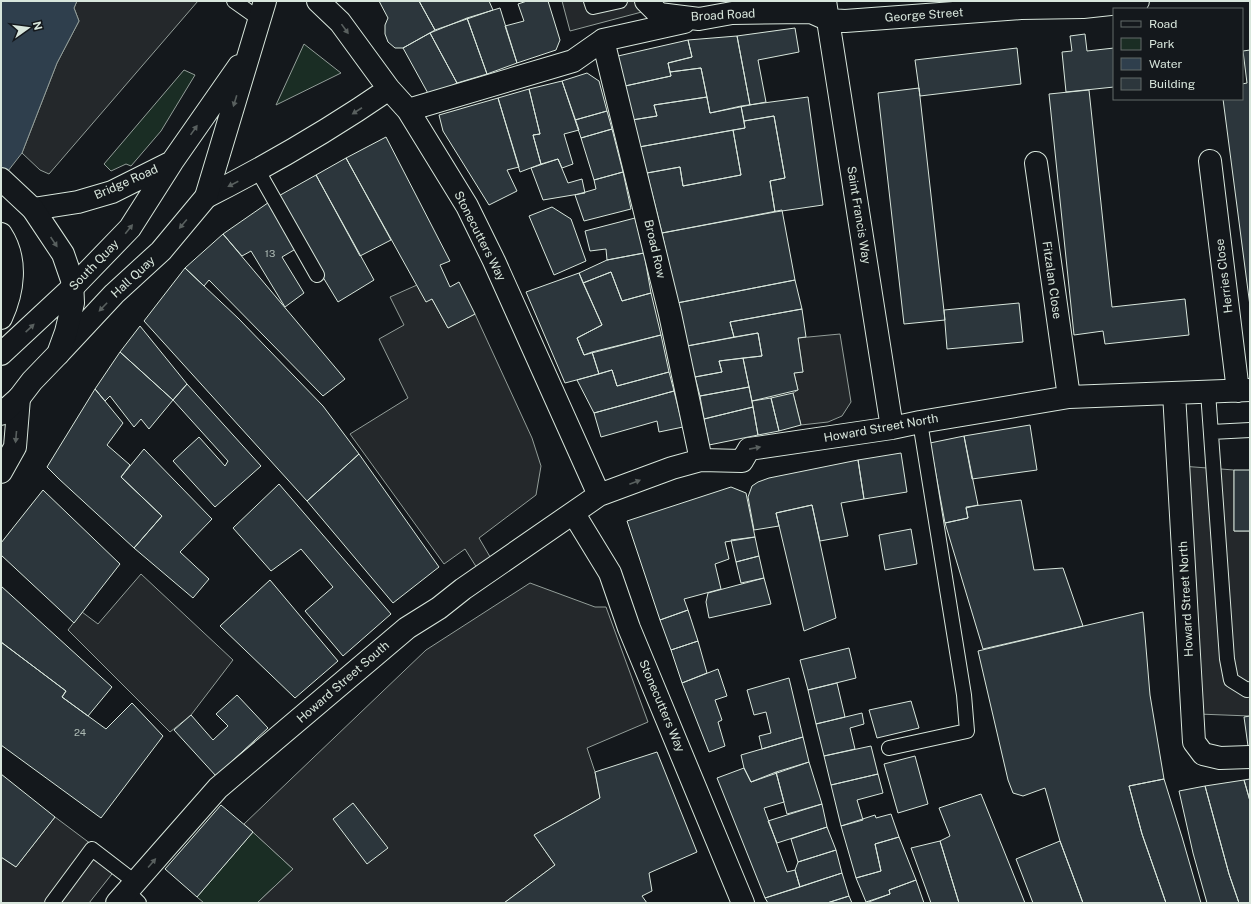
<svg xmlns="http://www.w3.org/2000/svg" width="1251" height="904" font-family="'Public Sans',sans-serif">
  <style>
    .green { fill: #1a2d24; stroke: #939e99 }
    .parking { fill: #24282b; stroke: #939e99 }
    .water { fill: #2f3f4d; stroke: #939e99 }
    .building { fill: #2c363c; stroke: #d8e6dc }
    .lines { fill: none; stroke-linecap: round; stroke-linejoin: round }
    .lane-casing { stroke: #d8e6dc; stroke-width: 16 }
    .street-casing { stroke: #d8e6dc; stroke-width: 24 }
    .secondary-casing { stroke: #d8e6dc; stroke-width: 24 }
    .primary-casing { stroke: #d8e6dc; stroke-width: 24 }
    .lane { stroke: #14181c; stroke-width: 14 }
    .street { stroke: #14181c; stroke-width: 22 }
    .secondary { stroke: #14181c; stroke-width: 22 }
    .primary { stroke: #14181c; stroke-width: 22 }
    .oneway { fill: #59605f }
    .labels { text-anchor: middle; stroke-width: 3; stroke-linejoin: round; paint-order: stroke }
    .number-label { font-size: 10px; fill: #adbab4 }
    .street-label { font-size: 12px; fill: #d8e6dc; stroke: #14181c }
  </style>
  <rect width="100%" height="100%" fill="#14181c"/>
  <path class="green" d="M304 44 341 73 276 105Z
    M184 70 195 75 161 131 131 166 126 164 111 171 104 164Z
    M253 832 293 869 257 903H204L197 897Z"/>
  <path class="parking" d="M77 1H198L49 174 40 170 22 153 57 63 79 21 74 8Z
    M562 1H659L653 9 570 31Z
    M417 285 432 299 448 328 475 314 532 438 541 466 536 495 479 538 496 567 482 576 465 549 444 564 350 434 408 398 379 339 404 325 390 297Z
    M840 334 851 402 842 416 828 422 801 425 793 393 798 390 794 373 803 372 798 338Z
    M1181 466 1234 470V531H1250V716L1198 714Z
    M141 574 233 660 191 715 170 732 68 630 82 612 98 624Z
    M530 583 595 607H606L648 722 587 748 595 772 600 798 534 835 555 865 504 903H257L293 869 244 824 426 650Z
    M55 817 119 865 89 903H1V857L16 867Z"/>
  <path class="water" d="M1 1H77L74 8 79 21 57 63 22 153 1 180Z"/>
  <path class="building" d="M379 1H419L435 30 403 48H395L388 42 385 34V25L388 18Z
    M419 1H489L493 10 435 30Z
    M527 1H548L560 40 556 50 517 63 505 26 524 21 518 4Z
    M500 8 517 63 487 74 467 18Z
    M467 18 487 74 457 83 430 33Z
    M795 28 799 52 758 60 766 102 750 105 737 36Z
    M430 33 457 83 430 97 403 48Z
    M1085 34 1087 51 1114 48V87L1066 92 1062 52 1072 51 1070 36Z
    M737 36 750 105 710 113 701 68 670 72 668 63 692 57 688 40Z
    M688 40 692 57 668 63 671 76 625 86 618 56Z
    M1017 48 1021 84 920 96 915 60Z
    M1250 50V306L1223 99H1242V84L1247 83 1243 51Z
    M701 68 707 97 654 105 657 116 632 120 625 86 671 76 670 72Z
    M587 73 599 81 607 111 575 120 562 81Z
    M562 81 579 130 564 134 573 164 562 168 558 159 541 164 533 135 540 134 529 89Z
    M919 88 945 320 904 324 878 93Z
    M529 89 540 134 533 135 541 164 520 172 498 98Z
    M1089 90 1112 307 1185 299 1189 335 1105 344 1103 331 1074 335 1049 94Z
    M707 97 710 113 741 106 745 128 639 147 632 120 657 116 654 105Z
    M808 97 823 205 775 212 770 181 785 178 774 116 744 121 741 106Z
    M498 98 519 167 507 170 517 191 489 205 443 131 439 115Z
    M607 111 612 129 581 138 575 120Z
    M774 116 785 178 770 181 775 212 662 233 647 173 680 167 683 186 741 175 733 130 745 128 744 121Z
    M612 129 623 172 594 180 581 138Z
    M733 130 741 175 683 186 680 167 647 173 639 147Z
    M386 137 450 261 440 265 450 287 459 282 475 314 448 328 432 299 426 302 346 158Z
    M346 158 391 240 360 256 316 175Z
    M558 159 568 183 582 179 585 193 543 200 531 168Z
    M623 172 631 209 584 221 575 195 596 189 594 180Z
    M316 175 374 280 338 302 275 198Z
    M275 198 299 247 282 257 304 293 285 307 251 251 242 256 223 234Z
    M552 207 571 219 586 261 554 275 529 216Z
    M782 210 795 280 677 303 662 233Z
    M635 218 644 253 607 260 606 249 590 251 585 231Z
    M223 234 345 379 323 396 209 280 204 286 185 268Z
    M644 253 651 293 622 301 611 272 583 283 579 273 607 260Z
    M185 268 239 319 323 406 359 454 307 501 144 321Z
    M611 272 622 301 651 293 661 335 584 355 577 338 602 325 583 283Z
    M579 273 602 325 577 338 584 355 592 352 599 374 565 383 526 292Z
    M795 280 802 309 730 322 734 337 687 346 677 303Z
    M1019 303 1023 342 947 349 944 310Z
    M802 309 806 337 798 338 803 372 794 373 798 390 752 401 743 358 762 356 758 333 734 337 730 322Z
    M140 326 187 384 173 400 120 352Z
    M758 333 762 356 719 361 722 372 695 377 687 346Z
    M661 335 669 372 617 386 612 370 599 374 592 352Z
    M120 352 173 400 149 429 141 419 134 427 110 396 105 401 95 389Z
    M743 358 749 387 700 396 695 377 722 372 719 361Z
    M612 370 617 386 669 372 674 391 594 413 577 380Z
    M187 384 261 466 215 507 173 461 199 437 225 466 228 461 173 400Z
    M749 387 753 407 704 419 700 396Z
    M95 389 123 423 107 445 130 465 121 477 162 516 134 548 59 479 47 467Z
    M674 391 683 427 659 432 657 421 601 437 594 413Z
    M793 393 801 425 779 431 771 398Z
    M771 398 779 431 758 435 752 401Z
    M753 407 758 435 709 445 704 419Z
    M1030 425 1037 470 972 479 964 436Z
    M964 436 978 505 966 508 968 518 945 523 930 443Z
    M144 449 212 519 180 552 209 579 193 598 134 548 162 516 121 477Z
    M901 453 907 492 864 499 858 460Z
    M359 454 439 567 393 603 307 501Z
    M858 460 864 499 841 503 848 536 820 541 812 505 776 513 779 526 754 530 748 497 752 486 758 482 769 478Z
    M1234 470H1250V531H1234Z
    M279 484 391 614 343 656 305 611 333 587 301 549 271 571 233 528Z
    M731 487 746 493 755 537 725 542 729 559 715 564 721 589 684 599 688 610 660 620 627 521Z
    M43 490 120 564 74 623 1 555V543Z
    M1021 500 1034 570 1063 568 1083 626 983 649 945 523 968 518 966 507Z
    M812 505 836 618 804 631 776 513Z
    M911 529 917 564 885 570 879 535Z
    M755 537 759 556 736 562 731 540Z
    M759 556 764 578 741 583 736 562Z
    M764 578 771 604 709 618 706 602 708 593Z
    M270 580 338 661 295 698 220 626Z
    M1 586 112 687 88 716 62 697 66 691 1 642Z
    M688 610 698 641 671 650 660 620Z
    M1143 612 1150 695 1164 779 1129 786 1142 834 1166 903H1083L1060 841 1045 788 1023 796 1013 793 1008 780 978 651Z
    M698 641 707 673 682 683 671 650Z
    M1 642 66 691 62 697 106 729 132 703 163 736 101 818 1 745Z
    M849 648 856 678 808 690 800 660Z
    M718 669 727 696 715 700 722 720 718 722 725 746 709 752 682 683Z
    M789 678 803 737 762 749 759 736 771 733 766 712 754 715 747 690Z
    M837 683 845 717 816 724 808 690Z
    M237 695 268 728 216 776 174 730 191 715 213 740 228 726 216 714Z
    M911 701 919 728 877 738 869 710Z
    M862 713 864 724 850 728 855 749 824 756 816 724Z
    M1250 716V746H1248L1244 717Z
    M803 737 809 762 751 782 744 768 741 755Z
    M871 746 878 774 831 785 824 756Z
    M657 752 697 852 649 873 652 891 642 896 647 903H504L555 865 534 835 600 798 595 772Z
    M915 756 928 804 898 813 884 764Z
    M809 762 822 804 787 814 776 772Z
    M744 768 751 782 776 772 784 802 764 808 787 872 795 870 800 887 765 898 717 778Z
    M1 774 55 817 16 867 1 857Z
    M878 774 883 793 857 800 863 820 841 826 831 785Z
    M1164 779 1182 837 1201 903H1166L1142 834 1129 786Z
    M1250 779V801L1244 780Z
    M1244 780 1250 801V903H1239L1229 874 1205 786Z
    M1205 786 1229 874 1239 903H1207L1193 853 1179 791Z
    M981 794 1025 903H959L940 841 950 836 939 808Z
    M353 803 388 848 367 864 333 819Z
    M822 804 827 827 777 843 768 821Z
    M221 805 253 832 197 897 165 869Z
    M891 814 899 837 875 844 881 871 856 878 841 826 875 815 876 818Z
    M827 827 836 850 798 862 791 839Z
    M899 837 916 880 889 890 890 894 866 902 856 878 881 871 875 844Z
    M940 841 959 903H931L911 848Z
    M1060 841 1083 903H1033L1016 859Z
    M836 850 842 873 800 887 795 870 798 862Z
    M842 873 849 896 827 903H768L765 898Z
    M916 880 924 903H866L890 894 889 890Z
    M849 896 852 903H827Z"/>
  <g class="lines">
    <defs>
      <path id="lane" d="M234 1 258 18
        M591 1 593 7 620 1
        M258 171 317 275
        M1208 392 1227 659 1231 680 1247 690 1250 689
        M1211 432 1250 430
        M889 748 967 731 964 695 920 422
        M127 891 139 903
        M52 903 92 849 135 882"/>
      <path id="street" d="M318 1 340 22 389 89 408 110 467 206 494 261 599 495
        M646 1 659 14 699 19 732 13 811 12 829 20 845 21 1021 8 1083 7 1138 1
        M825 1 892 428
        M603 40 670 314 701 460
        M408 110 573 61 603 40 684 22
        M1210 161 1238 391
        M1036 163 1069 397
        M206 197C269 165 331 129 389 89
        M1174 393 1194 742 1203 754 1220 758 1250 757
        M1 472 15 447 19 398
        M574 514 610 573 629 628 743 903
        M117 903 218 788 407 628 439 608 463 589 599 495 672 468 701 460 742 461 749 449 892 428 920 422 1069 397 1250 390"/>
      <path id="secondary" d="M33 209 78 202 112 192 172 162
        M73 287 130 228 172 162 239 66
        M58 354 114 294 161 251 206 197 265 1"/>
      <path id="primary" d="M1 179 33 209 63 254 72 280 73 303 66 332 58 354 32 381 19 398 1 414
        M1 234C18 260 13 292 1 318
        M1 354 73 287"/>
    </defs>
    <use href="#lane" class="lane-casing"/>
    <use href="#street" class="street-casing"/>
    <use href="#secondary" class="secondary-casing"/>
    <use href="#primary" class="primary-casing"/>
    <use href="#lane" class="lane"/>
    <use href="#street" class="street"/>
    <use href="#secondary" class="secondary"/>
    <use href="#primary" class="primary"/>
  </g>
  <defs><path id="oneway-solid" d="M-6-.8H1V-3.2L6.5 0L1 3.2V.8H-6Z"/></defs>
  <g class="oneway">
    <use href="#oneway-solid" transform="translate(345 29) rotate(54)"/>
    <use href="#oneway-solid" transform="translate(235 101) rotate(107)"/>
    <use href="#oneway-solid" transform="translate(357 111) rotate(147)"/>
    <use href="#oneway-solid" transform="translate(194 130) rotate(-55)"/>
    <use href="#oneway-solid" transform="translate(233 184) rotate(153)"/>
    <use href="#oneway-solid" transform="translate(183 224) rotate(130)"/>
    <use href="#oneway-solid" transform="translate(129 229) rotate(-51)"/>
    <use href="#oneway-solid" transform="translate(54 242) rotate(56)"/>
    <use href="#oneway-solid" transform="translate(103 307) rotate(134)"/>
    <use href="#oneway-solid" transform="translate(30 328) rotate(-43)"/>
    <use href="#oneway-solid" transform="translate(16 437) rotate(95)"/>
    <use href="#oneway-solid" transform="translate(755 448) rotate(-11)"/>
    <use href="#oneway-solid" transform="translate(635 482) rotate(-21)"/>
    <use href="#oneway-solid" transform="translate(152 863) rotate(-49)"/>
  </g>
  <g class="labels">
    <g class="number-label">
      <text x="270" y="257">13</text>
      <text x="80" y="736">24</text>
    </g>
    <g class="street-label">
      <text transform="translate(723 15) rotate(-3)" y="4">Broad Road</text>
      <text transform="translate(924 15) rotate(-4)" y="4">George Street</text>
      <text transform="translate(126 182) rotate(-24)" y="4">Bridge Road</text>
      <text transform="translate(859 215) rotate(81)" y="4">Saint Francis Way</text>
      <text transform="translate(480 236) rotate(63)" y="4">Stonecutters Way</text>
      <text transform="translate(655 249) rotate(77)" y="4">Broad Row</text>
      <text transform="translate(94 265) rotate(-46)" y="4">South Quay</text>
      <text transform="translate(1224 276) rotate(-97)" y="4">Herries Close</text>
      <text transform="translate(133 277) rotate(-43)" y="4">Hall Quay</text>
      <text transform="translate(1052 280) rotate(82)" y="4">Fitzalan Close</text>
      <text transform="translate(881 428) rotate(-10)" y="4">Howard Street North</text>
      <text transform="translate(1186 599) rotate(-93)" y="4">Howard Street North</text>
      <text transform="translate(343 682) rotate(-41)" y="4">Howard Street South</text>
      <text transform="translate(662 706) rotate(67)" y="4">Stonecutters Way</text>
    </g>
  </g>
  <rect width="1251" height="904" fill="none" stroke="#d8e6dc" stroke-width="4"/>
  <rect x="1113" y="8" width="130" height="92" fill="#14181c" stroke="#626a69"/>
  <rect x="1121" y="21" width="20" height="6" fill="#14181c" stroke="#626a69"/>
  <text x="1149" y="28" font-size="12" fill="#d8e6dc">Road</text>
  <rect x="1121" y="38" width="20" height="12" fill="#1a2d24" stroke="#626a69"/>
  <text x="1149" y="48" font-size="12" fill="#d8e6dc">Park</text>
  <rect x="1121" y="58" width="20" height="12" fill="#2f3f4d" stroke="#626a69"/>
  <text x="1149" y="68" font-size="12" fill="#d8e6dc">Water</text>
  <rect x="1121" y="78" width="20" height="12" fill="#2c363c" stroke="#626a69"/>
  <text x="1149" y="88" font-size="12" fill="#d8e6dc">Building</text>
  <g transform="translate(28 28) rotate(76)" stroke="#14181c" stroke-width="3" paint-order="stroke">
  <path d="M0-3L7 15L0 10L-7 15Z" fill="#d8e6dc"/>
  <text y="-6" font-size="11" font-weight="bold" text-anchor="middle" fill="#d8e6dc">N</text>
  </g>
</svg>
